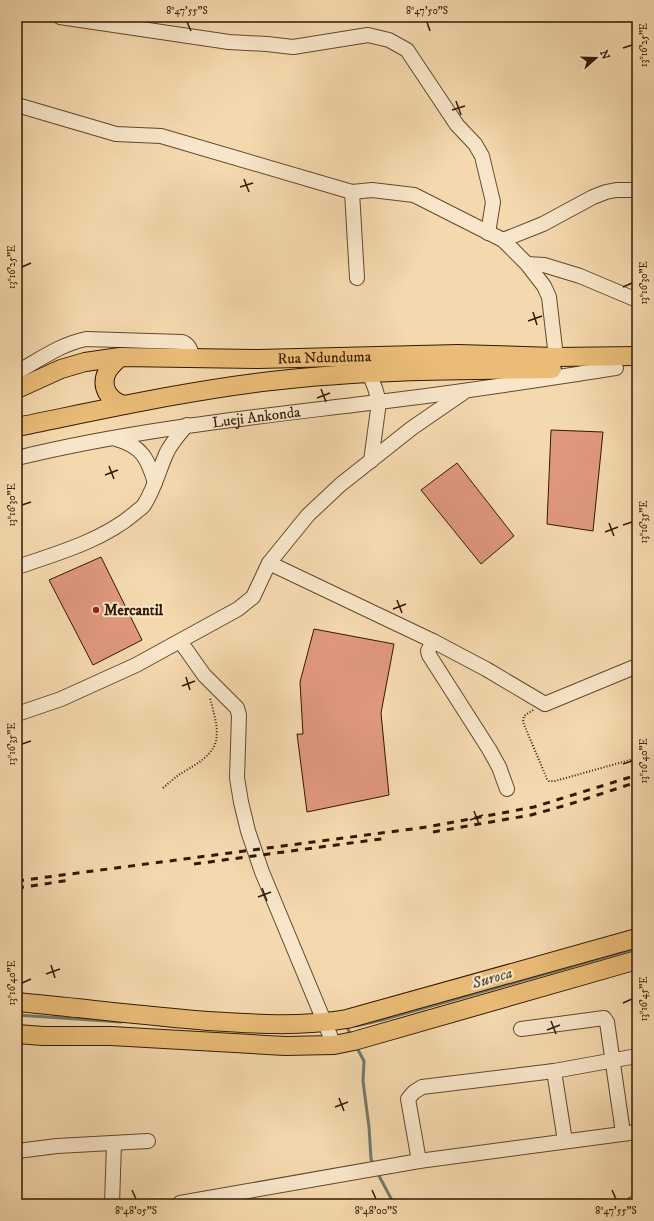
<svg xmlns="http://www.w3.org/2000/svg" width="654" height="1221" font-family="'IM FELL DW Pica',serif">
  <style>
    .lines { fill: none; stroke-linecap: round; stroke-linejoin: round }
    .stream { stroke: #72796a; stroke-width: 3 }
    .building { fill: #e0987d; stroke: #321800 }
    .minor-casing { stroke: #63482c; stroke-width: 16 }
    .major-casing { stroke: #321800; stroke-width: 20 }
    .path { stroke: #321800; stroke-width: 2; stroke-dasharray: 1 2; stroke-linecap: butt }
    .minor { stroke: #f8e6ca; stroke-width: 14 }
    .major { stroke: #eabc77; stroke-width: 18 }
    .rail { stroke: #321800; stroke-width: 3; stroke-dasharray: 7 7; stroke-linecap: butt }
    .ticks { fill: none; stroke: #321800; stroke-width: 1.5 }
    .poi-dot { fill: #8f2418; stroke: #f8e6ca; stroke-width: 1.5 }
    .labels { text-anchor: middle; stroke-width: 4; stroke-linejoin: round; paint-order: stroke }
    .street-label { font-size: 15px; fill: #321800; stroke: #f8e6ca }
    .poi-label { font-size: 15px; font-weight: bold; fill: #321800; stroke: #f8e6ca; text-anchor: start }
    .water-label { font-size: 16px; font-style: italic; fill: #57503e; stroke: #f8e6ca }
    .neatline { fill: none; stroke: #321800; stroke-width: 1.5 }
    .ticks-label { font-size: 10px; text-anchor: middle; fill: #321800 }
  </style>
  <rect width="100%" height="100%" fill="#f5d9ae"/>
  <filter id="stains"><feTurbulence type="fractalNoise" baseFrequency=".005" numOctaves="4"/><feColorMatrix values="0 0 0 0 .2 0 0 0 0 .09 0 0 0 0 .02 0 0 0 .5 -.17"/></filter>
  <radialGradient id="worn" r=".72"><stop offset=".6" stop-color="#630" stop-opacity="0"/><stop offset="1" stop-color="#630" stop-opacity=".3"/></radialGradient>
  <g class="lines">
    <path class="stream" d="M17 1015 121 1022
      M356 1026 382 1020 637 948
      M347 1027 351 1036
      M356 1046 364 1061 363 1081 369 1127 371 1159 374 1165
      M377 1172 394 1204"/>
  </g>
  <path class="building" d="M551 430 603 432 593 531 547 524Z
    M457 463 514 536 481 564 421 490Z
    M101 557 142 640 93 665 49 580Z
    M314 629 394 644 381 713 389 795 307 812 297 734H303L300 682Z"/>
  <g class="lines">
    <defs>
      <g id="minor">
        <path d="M60 17 229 42 267 44 293 47 368 35 389 40 407 50 457 125 475 144 482 156 493 202 488 233"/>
        <path d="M17 105 116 134 161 136 352 192 372 190 414 195 503 240 527 264 544 286 549 297 556 357"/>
        <path d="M352 192 357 278"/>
        <path d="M503 240 543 224 593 197 606 192 616 190H637"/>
        <path d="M527 264 544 265 580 276 637 300"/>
        <path d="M17 372C39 360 61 344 86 339L182 342C189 344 191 350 192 357"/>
        <path d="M369 373 375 388 379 402 371 461"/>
        <path d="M116 439C142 446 148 459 155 483"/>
        <path id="s1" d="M17 458C135 429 257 417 378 402 458 393 537 380 616 368"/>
        <path d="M269 563 433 641 486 669 545 704 637 666"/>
        <path d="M17 567C56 554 104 540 135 513 138 510 142 508 144 505 155 488 159 469 167 452 172 442 180 433 187 425"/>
        <path d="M180 641 204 675 237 708 239 715 237 778 241 802 248 831 262 872 334 1045"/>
        <path d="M433 641 428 651 429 655 489 749 499 767 507 789"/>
        <path d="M17 714 61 699 136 665 238 609 253 597 269 563 308 515 340 485 412 428 463 393"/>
        <path d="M521 1029 604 1018 607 1022 623 1133"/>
        <path d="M554 1071 565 1141"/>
        <path d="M17 1151 57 1146 148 1141"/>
        <path d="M419 1161 408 1099 414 1092 422 1087 554 1071 637 1056"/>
        <path d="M180 1203 419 1161 637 1132"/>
        <path d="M112 1204 114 1143"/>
        <path d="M633 1204 637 1203"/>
      </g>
      <g id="major">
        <path d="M120 357C115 362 110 366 107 372 100 387 109 401 124 405"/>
        <path id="s2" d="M17 389 61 369 85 362 120 357 258 359 458 354 556 357 637 356"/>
        <path d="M17 427C101 410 185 391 271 381 364 370 458 370 552 369"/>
        <path d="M17 1002C81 1008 144 1016 208 1021 254 1024 301 1027 347 1019L637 938"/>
        <path d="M17 1034 43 1036H111L285 1046 334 1045 354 1041 637 960"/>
      </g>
    </defs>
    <use href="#minor" class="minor-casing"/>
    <use href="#major" class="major-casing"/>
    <path class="path" d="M533 710 524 716 523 722 547 779 549 781H555L637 758
      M163 788C169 783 174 778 180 774 193 766 212 757 216 741 219 727 213 711 210 698"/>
    <use href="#minor" class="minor"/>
    <use href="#major" class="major"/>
    <path class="rail" d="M433 832 531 815 567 805 637 782
      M194 864 388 838
      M17 881 427 827 534 807 637 775
      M17 888 71 880"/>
  </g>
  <path class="ticks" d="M187 22 191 31M427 22 430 31M623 48 632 45M456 101 461 115M452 110 465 106M244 179 249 192M240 187 253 183M22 267 31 263M623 287 632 283M533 312 537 325M528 321 542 316M321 389 326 402M317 398 330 393M109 466 114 479M105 475 118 470M22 505 31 502M609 523 614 536M623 525 632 522M605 532 618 527M397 600 402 613M393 609 406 604M186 677 190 690M182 686 195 681M22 744 31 741M623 764 632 761M474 811 479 824M470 820 483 815M262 888 267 901M258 897 271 892M51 965 55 978M46 974 60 969M22 983 31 979M623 1003 632 999M551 1021 556 1034M547 1030 560 1025M339 1098 344 1111M335 1107 348 1102M132 1190 136 1199M372 1190 376 1199M612 1190 616 1199"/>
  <circle class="poi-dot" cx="96" cy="610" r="4"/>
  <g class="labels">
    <g class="street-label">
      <text dy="5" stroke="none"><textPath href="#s2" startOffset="313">Rua Ndunduma</textPath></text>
      <text dy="5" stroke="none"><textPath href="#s1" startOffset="243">Lueji Ankonda</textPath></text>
    </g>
    <g class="poi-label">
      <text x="104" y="615">Mercantil</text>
    </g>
    <g class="water-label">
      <text transform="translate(492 977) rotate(-16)" y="6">Suroca</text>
    </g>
  </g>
  <rect width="654" height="1221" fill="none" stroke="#f5d9ae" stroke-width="44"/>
  <g transform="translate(596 58) rotate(70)" stroke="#f8e6ca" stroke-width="3" paint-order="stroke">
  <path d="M0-3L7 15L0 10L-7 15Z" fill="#321800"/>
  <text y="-6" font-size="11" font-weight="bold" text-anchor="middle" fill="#321800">N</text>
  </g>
  <rect x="22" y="22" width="610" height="1177" class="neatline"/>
  <g class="ticks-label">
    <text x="187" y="14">8°47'55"S</text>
    <text x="427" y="14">8°47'50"S</text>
    <text transform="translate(643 45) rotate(-90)" y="4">13°16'25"E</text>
    <text transform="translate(11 267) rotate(-90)" y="4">13°16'25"E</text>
    <text transform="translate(643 283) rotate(-90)" y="4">13°16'30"E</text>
    <text transform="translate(11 505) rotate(-90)" y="4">13°16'30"E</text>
    <text transform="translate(643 522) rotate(-90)" y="4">13°16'35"E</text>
    <text transform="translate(11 744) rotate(-90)" y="4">13°16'35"E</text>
    <text transform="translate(643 761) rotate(-90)" y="4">13°16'40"E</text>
    <text transform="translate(11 983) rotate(-90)" y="4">13°16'40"E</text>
    <text transform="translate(643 999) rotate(-90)" y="4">13°16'45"E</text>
    <text x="136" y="1214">8°48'05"S</text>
    <text x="376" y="1214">8°48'00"S</text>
    <text x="616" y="1214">8°47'55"S</text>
  </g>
  <rect width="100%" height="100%" filter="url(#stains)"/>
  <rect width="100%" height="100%" fill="url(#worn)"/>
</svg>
